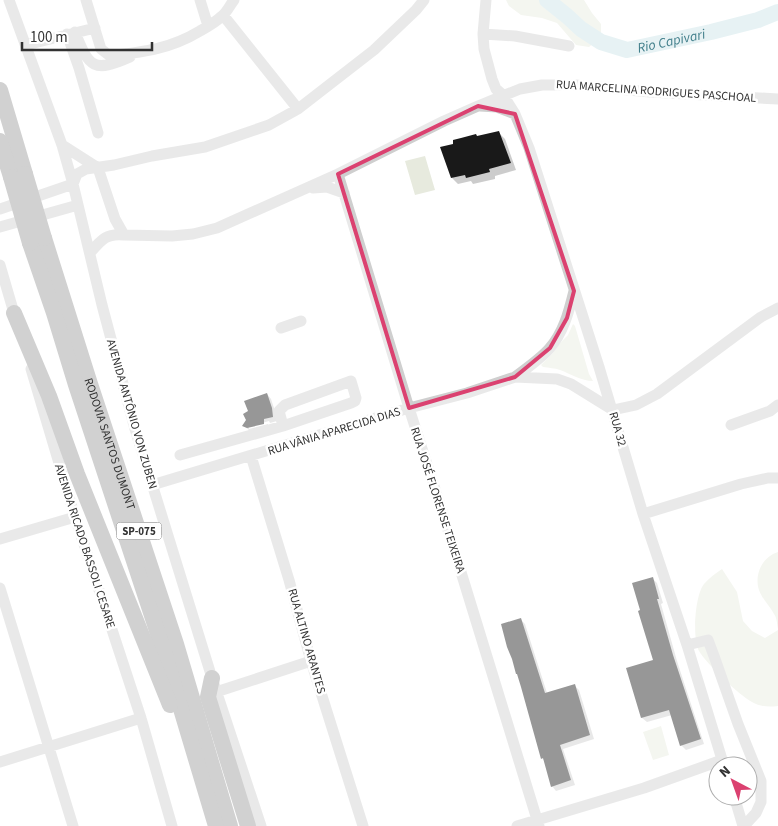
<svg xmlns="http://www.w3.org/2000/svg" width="778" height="826" font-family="'Source Sans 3',sans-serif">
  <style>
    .green { fill: #e7eade }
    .shadow { fill: #0003 }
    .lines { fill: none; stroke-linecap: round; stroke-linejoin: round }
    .river { stroke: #c9e3e7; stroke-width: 16 }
    .building { fill: #191919 }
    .minor { stroke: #cfcfcf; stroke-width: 11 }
    .highway { stroke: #999; stroke-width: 16 }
    .highway-bridge { stroke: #999; stroke-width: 16 }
    .marked { fill: none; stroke: #db4170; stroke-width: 4; stroke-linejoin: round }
    .labels { text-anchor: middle; stroke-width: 5; stroke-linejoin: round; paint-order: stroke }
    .shield { fill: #fff; stroke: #707070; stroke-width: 1 }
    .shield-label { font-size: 11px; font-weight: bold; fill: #323232 }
    .street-label { font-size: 12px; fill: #323232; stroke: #fff }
    .water-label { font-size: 14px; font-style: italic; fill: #407e8a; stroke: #fff }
  </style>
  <rect width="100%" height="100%" fill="#fff"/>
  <path class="green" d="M506 0H584L592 13 601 24V37L589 47 576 45 557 23 542 18 521 15 509 6Z
    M425 156 435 190 415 195 405 161Z
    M573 324 575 326 589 374 593 381C581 381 571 374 560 370 555 368 549 368 543 367L541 365 553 353 559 344 568 335Z
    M778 552V629C777 624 777 618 774 614 770 606 762 599 759 590 754 575 762 557 778 552Z
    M722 569 737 592 743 621 752 631 765 638 778 630V706C769 707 760 707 752 702 740 696 706 663 699 651 692 638 695 595 704 584 709 578 716 573 722 569Z
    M661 726 669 755 653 760 643 732Z"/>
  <path class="shadow" d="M498 132 505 139 516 170 495 176V179L473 184 471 181 458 184 452 178 478 137Z
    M267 394 271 399 276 414 277 421 270 423 269 421 249 427V429L268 424V428L249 430 244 426Z
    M652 578 657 583 663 603 661 604 677 661 704 744 686 750 681 745 672 715 647 722 642 718 628 669 654 661Z
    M521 620 525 624 547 693 574 685 579 690 594 739 563 749 575 785 556 791 552 786 545 761 542 758Z"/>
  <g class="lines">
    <path class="river" id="s1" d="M547 0 567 16 581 29 601 42 627 50 711 32 758 20 778 12"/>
  </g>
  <path class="building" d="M499 131 511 163 489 169 490 172 466 178 465 175 451 178 440 147 453 144V140L461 138 476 134 477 136Z
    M267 393 272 408 273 417 264 419V424L247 428 242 426 246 420 243 414 248 411 244 401Z
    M653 577 659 599H657L673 655 701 739 680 746 669 710 641 718 626 668 653 660 638 611 640 610 632 583Z
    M521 618 545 693 575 684 590 735 560 745 571 780 551 787 543 758 541 759 521 687 517 674H516L512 659 507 647 501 624Z"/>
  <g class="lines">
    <path class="minor" d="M9 0 62 145 73 184 102 305 135 429 212 678 261 826
      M86 0 101 49 110 56C144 52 170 49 200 31 207 27 216 22 222 16 227 12 230 5 234 0
      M200 0 208 26
      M486 0 483 34 484 49 492 79 496 89 503 95 515 114 529 148 599 367 643 514 687 645 724 766
      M223 15 298 109
      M75 32C89 68 94 73 130 57
      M67 34 79 68 98 133
      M483 34 515 36 569 46
      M26 45 95 28
      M480 106 497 107 515 114
      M62 145 98 168
      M98 168 115 219 124 235 172 236 193 234 217 228 338 174 444 121 478 106 520 89 542 85H576L650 92 778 99
      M338 174 409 408 449 533 539 826
      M73 184 77 174 86 169 114 165 152 156 205 147 269 125 298 109 374 50 416 10 424 0
      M313 188 327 187 344 193
      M0 209 73 184
      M0 227 78 205
      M90 253C101 240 106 233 124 235
      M0 265 16 320
      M574 291C569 311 564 332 549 349 540 359 527 368 515 377L557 379 571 384 613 410 636 405 657 394 761 317 778 308
      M281 328 301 321
      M31 369 75 517 141 718 172 826
      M731 425 770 411 778 405
      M180 455 283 426 351 403 355 401 356 398 351 381 285 405 279 411 283 426
      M251 456 289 580 311 661 363 826
      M152 485 409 408 467 393 515 377
      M643 514 741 484 768 478H778
      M0 539 75 517
      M0 588 73 826
      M687 645 708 640 714 656 738 724 761 781V802L756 813 744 826
      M216 692 311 661
      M0 762 141 718
      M734 796 743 826
      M517 826 644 788 722 760"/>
    <g class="highway">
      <path d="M0 90 25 174"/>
      <path d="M0 141 11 177"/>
      <path id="s2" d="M44 238 90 384 176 644 230 826"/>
      <path d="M30 243 54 313 76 385 164 652 216 826"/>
      <path d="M14 313 49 396 77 474 170 705"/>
      <path d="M212 678 208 697 248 826"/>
    </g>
    <path class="highway-bridge" d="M25 174 44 238
      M11 177 30 243"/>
  </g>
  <path d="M0 0H778V826H0ZM478 106 515 114 574 291 567 318 550 348 515 377 409 408 338 174Z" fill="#fff" fill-opacity=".55" fill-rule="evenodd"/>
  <path class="marked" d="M478 106 515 114 574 291 567 318 550 348 515 377 409 408 338 174Z"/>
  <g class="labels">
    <rect class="shield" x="116.5" y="522.5" width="45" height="17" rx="4"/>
    <g class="shield-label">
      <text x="139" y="535">SP-075</text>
    </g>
    <g class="street-label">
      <text transform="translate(656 91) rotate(4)" y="4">RUA MARCELINA RODRIGUES PASCHOAL</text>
      <text transform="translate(132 414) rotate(74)" y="4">AVENIDA ANTÔNIO VON ZUBEN</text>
      <text transform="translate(618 429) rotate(74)" y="4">RUA 32</text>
      <text transform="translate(334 431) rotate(-17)" y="4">RUA VÂNIA APARECIDA DIAS</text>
      <text dy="4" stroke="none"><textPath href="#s2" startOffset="216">RODOVIA SANTOS DUMONT</textPath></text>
      <text transform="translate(438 500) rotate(72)" y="4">RUA JOSÉ FLORENSE TEIXEIRA</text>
      <text transform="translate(85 546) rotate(72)" y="4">AVENIDA RICADO BASSOLI CESARE</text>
      <text transform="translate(307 641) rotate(74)" y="4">RUA ALTINO ARANTES</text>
    </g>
    <g class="water-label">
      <text dy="5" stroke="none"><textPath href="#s1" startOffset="141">Rio Capivari</textPath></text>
    </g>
  </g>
  <g transform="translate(733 781) rotate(319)"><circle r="24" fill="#ffffff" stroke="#adadad"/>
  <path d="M0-4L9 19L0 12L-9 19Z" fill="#db4170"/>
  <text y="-8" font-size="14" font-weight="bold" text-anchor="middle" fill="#323232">N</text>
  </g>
  <path d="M22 42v8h130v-8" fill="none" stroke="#323232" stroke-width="2.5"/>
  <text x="30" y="42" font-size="15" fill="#323232" stroke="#ffffff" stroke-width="4" paint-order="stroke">100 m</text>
</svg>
